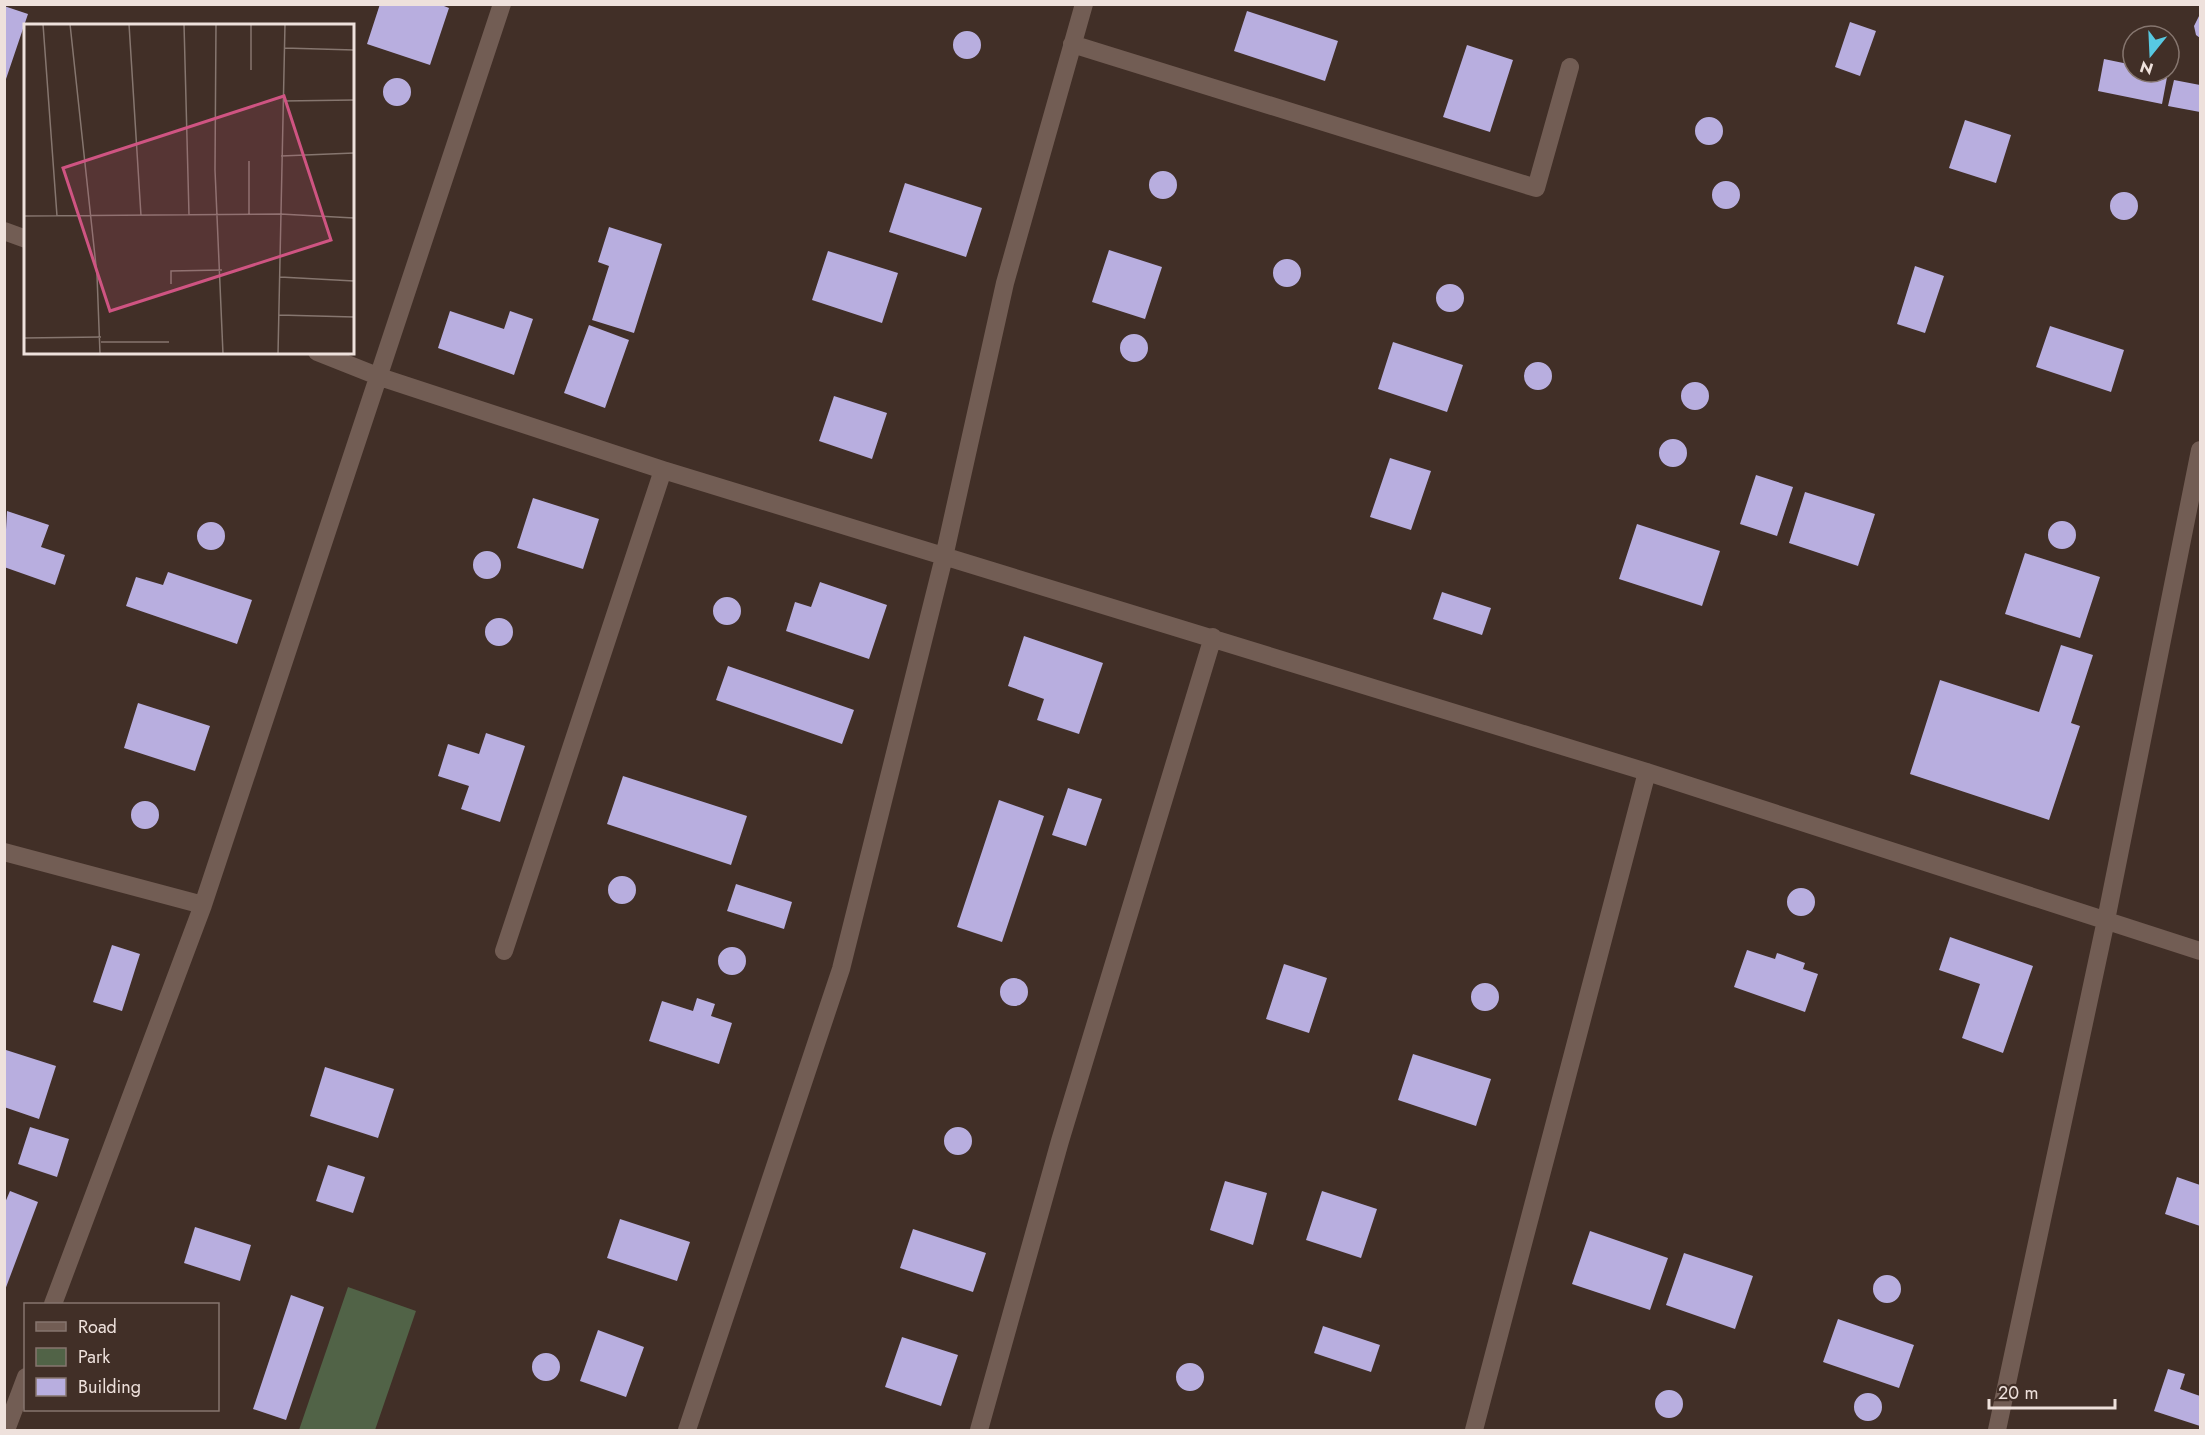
<svg xmlns="http://www.w3.org/2000/svg" width="2205" height="1435" font-family="Jost,sans-serif">
  <style>
    .green { fill: #516347 }
    .building { fill: #b8aedf }
    .lines { fill: none; stroke-linecap: round; stroke-linejoin: round }
    .minor { stroke: #725d54; stroke-width: 18 }
    .inset-road { fill: none; stroke: #86766f; stroke-width: 1.5 }
    .view { fill: #cf5482; fill-opacity: 0.15; stroke: #cf5482; stroke-width: 3 }
    .inset-edge { fill: none; stroke: #eee1dc; stroke-width: 3 }
  </style>
  <rect width="100%" height="100%" fill="#412f27"/>
  <path class="green" d="M348 1287 416 1311 375 1430H299Z"/>
  <path class="building" d="M380 4H439L449 8 430 65 367 44Z
    M4 6 28 14 5 82H4Z
    M1247 11 1338 41 1325 81 1234 51Z
    M2200 14V38L2196 35 2194 26Z
    M1850 22 1876 31 1860 76 1835 67Z
    M953 45a14 14 0 1 1 28 0a14 14 0 1 1-28 0Z
    M1467 45 1513 60 1490 132 1443 117Z
    M2104 59 2133 65V72H2168L2162 104 2098 91Z
    M383 92a14 14 0 1 1 28 0a14 14 0 1 1-28 0Z
    M2174 80 2200 85V112L2168 106Z
    M1695 131a14 14 0 1 1 28 0a14 14 0 1 1-28 0Z
    M1965 120 2011 135 1996 183 1949 168Z
    M1149 185a14 14 0 1 1 28 0a14 14 0 1 1-28 0Z
    M1712 195a14 14 0 1 1 28 0a14 14 0 1 1-28 0Z
    M905 183 982 208 966 257 889 232Z
    M2110 206a14 14 0 1 1 28 0a14 14 0 1 1-28 0Z
    M609 227 662 244 634 333 592 320 609 266 598 262Z
    M1109 250 1162 267 1145 319 1092 302Z
    M828 251 898 273 882 323 812 300Z
    M1273 273a14 14 0 1 1 28 0a14 14 0 1 1-28 0Z
    M1915 266 1944 276 1925 333 1897 324Z
    M1436 298a14 14 0 1 1 28 0a14 14 0 1 1-28 0Z
    M450 311 504 329 510 311 533 319 514 375 438 348Z
    M589 325 629 340 605 408 564 393Z
    M2050 326 2124 350 2111 392 2036 367Z
    M1120 348a14 14 0 1 1 28 0a14 14 0 1 1-28 0Z
    M1393 342 1463 365 1447 412 1378 389Z
    M1524 376a14 14 0 1 1 28 0a14 14 0 1 1-28 0Z
    M1681 396a14 14 0 1 1 28 0a14 14 0 1 1-28 0Z
    M834 396 887 413 872 459 819 441Z
    M1659 453a14 14 0 1 1 28 0a14 14 0 1 1-28 0Z
    M1390 458 1431 471 1411 530 1370 517Z
    M1756 475 1793 487 1777 536 1740 524Z
    M1805 492 1875 514 1858 566 1789 543Z
    M533 498 599 519 583 569 517 548Z
    M7 511 49 525 41 547 65 555 55 585 4 567Z
    M2048 535a14 14 0 1 1 28 0a14 14 0 1 1-28 0Z
    M197 536a14 14 0 1 1 28 0a14 14 0 1 1-28 0Z
    M1637 524 1720 551 1702 606 1619 579Z
    M473 565a14 14 0 1 1 28 0a14 14 0 1 1-28 0Z
    M2025 553 2100 577 2080 638 2005 614Z
    M168 572 252 600 237 644 126 606 136 577 163 585Z
    M820 582 887 605 869 659 786 631 795 602 811 607Z
    M1442 592 1491 608 1482 635 1433 619Z
    M713 611a14 14 0 1 1 28 0a14 14 0 1 1-28 0Z
    M485 632a14 14 0 1 1 28 0a14 14 0 1 1-28 0Z
    M1024 636 1103 663 1079 734 1037 720 1044 699 1008 686Z
    M2061 645 2093 655 2071 723 2080 726 2049 820 1910 774 1940 680 2039 712Z
    M728 666 854 710 842 744 716 700Z
    M138 703 210 726 195 771 124 748Z
    M486 733 525 746 500 822 461 809 469 786 438 776 448 744 479 754Z
    M623 776 747 816 731 865 607 824Z
    M1068 788 1102 799 1086 846 1052 835Z
    M999 800 1044 816 1002 942 957 927Z
    M131 815a14 14 0 1 1 28 0a14 14 0 1 1-28 0Z
    M608 890a14 14 0 1 1 28 0a14 14 0 1 1-28 0Z
    M736 884 792 902 784 929 727 911Z
    M1787 902a14 14 0 1 1 28 0a14 14 0 1 1-28 0Z
    M1950 937 2033 966 2003 1053 1962 1038 1980 984 1939 970Z
    M112 945 140 954 122 1011 93 1002Z
    M718 961a14 14 0 1 1 28 0a14 14 0 1 1-28 0Z
    M1747 950 1775 959 1777 953 1805 963 1803 969 1818 974 1805 1012 1734 987Z
    M1284 964 1327 978 1309 1033 1266 1019Z
    M1000 992a14 14 0 1 1 28 0a14 14 0 1 1-28 0Z
    M1471 997a14 14 0 1 1 28 0a14 14 0 1 1-28 0Z
    M697 998 715 1004 711 1016 732 1023 719 1064 649 1041 662 1001 693 1011Z
    M6 1050 56 1066 39 1119 4 1107Z
    M1413 1054 1491 1079 1476 1126 1398 1100Z
    M325 1067 394 1089 378 1138 310 1116Z
    M30 1127 69 1139 57 1177 18 1164Z
    M944 1141a14 14 0 1 1 28 0a14 14 0 1 1-28 0Z
    M328 1165 365 1177 353 1213 316 1201Z
    M2177 1177 2200 1185V1226L2165 1214Z
    M1225 1181 1267 1193 1253 1245 1210 1230Z
    M10 1191 38 1202 5 1290 4 1205Z
    M1322 1191 1377 1209 1361 1258 1306 1240Z
    M620 1219 690 1242 677 1281 607 1258Z
    M195 1227 251 1245 240 1281 184 1263Z
    M913 1229 986 1253 973 1292 900 1268Z
    M1590 1231 1668 1258 1650 1310 1572 1284Z
    M1684 1253 1753 1276 1735 1329 1666 1305Z
    M1873 1289a14 14 0 1 1 28 0a14 14 0 1 1-28 0Z
    M291 1295 324 1307 286 1420 253 1409Z
    M1838 1319 1914 1345 1899 1388 1823 1362Z
    M1323 1326 1380 1345 1371 1372 1314 1353Z
    M598 1330 644 1347 626 1397 580 1381Z
    M902 1337 958 1355 941 1406 885 1387Z
    M532 1367a14 14 0 1 1 28 0a14 14 0 1 1-28 0Z
    M1176 1377a14 14 0 1 1 28 0a14 14 0 1 1-28 0Z
    M2168 1369 2185 1374 2180 1389 2200 1396V1426L2154 1411Z
    M1655 1404a14 14 0 1 1 28 0a14 14 0 1 1-28 0Z
    M1854 1407a14 14 0 1 1 28 0a14 14 0 1 1-28 0Z"/>
  <g class="lines">
    <path class="minor" d="M1072 44 1536 188 1570 67
      M4 231 26 239
      M317 352 380 377 663 470 1647 772 2200 951
      M4 852 203 905
      M504 951 663 470
      M53 1304 203 905 502 4
      M6 1430 26 1377
      M687 1430 841 969 944 557 1005 283 1084 4
      M979 1430 1060 1141 1213 637
      M1474 1430 1647 772
      M1997 1430 2106 920 2200 450"/>
  </g>
  <g transform="translate(24 24)">
    <rect width="330" height="330" fill="#412f27"/>
    <path class="inset-road" d="M19 0 33 192M46 0 73 251 76 330M105 0 117 192M160 0 165 191M192 0 191 146 199 330M260 24 330 26M227 46V0M259 77 330 76M257 132 330 129M225 190V137M0 192 256 190 330 194M256 253 330 257M147 260V247L198 246M255 291 330 293M0 314 77 313M77 318H145M254 330 261 0"/>
    <path class="view" d="M260 72 307 216 86 287 39 144Z"/>
    <rect width="330" height="330" class="inset-edge"/>
  </g>
  <rect width="2205" height="1435" fill="none" stroke="#eee1dc" stroke-width="12"/>
  <rect x="24" y="1303" width="195" height="108" fill="#412f27" stroke="#86766f" stroke-width="1.5"/>
  <rect x="36" y="1322" width="30" height="9" fill="#725d54" stroke="#86766f" stroke-width="1.5"/>
  <text x="78" y="1333" font-size="18" fill="#eee1dc">Road</text>
  <rect x="36" y="1348" width="30" height="18" fill="#516347" stroke="#86766f" stroke-width="1.5"/>
  <text x="78" y="1363" font-size="18" fill="#eee1dc">Park</text>
  <rect x="36" y="1378" width="30" height="18" fill="#b8aedf" stroke="#86766f" stroke-width="1.5"/>
  <text x="78" y="1393" font-size="18" fill="#eee1dc">Building</text>
  <g transform="translate(2151 54) rotate(198)"><circle r="28" fill="#412f27" stroke="#86766f" stroke-width="1.5"/>
  <path d="M0-4.5L10 22L0 15L-10 22Z" fill="#57c9e2"/>
  <text y="-9" font-size="16" font-weight="bold" text-anchor="middle" fill="#eee1dc">N</text>
  </g>
  <path d="M1989 1399v9h126v-9" fill="none" stroke="#eee1dc" stroke-width="3"/>
  <text x="1998" y="1399" font-size="18" fill="#eee1dc" stroke="#412f27" stroke-width="4.5" paint-order="stroke">20 m</text>
</svg>
